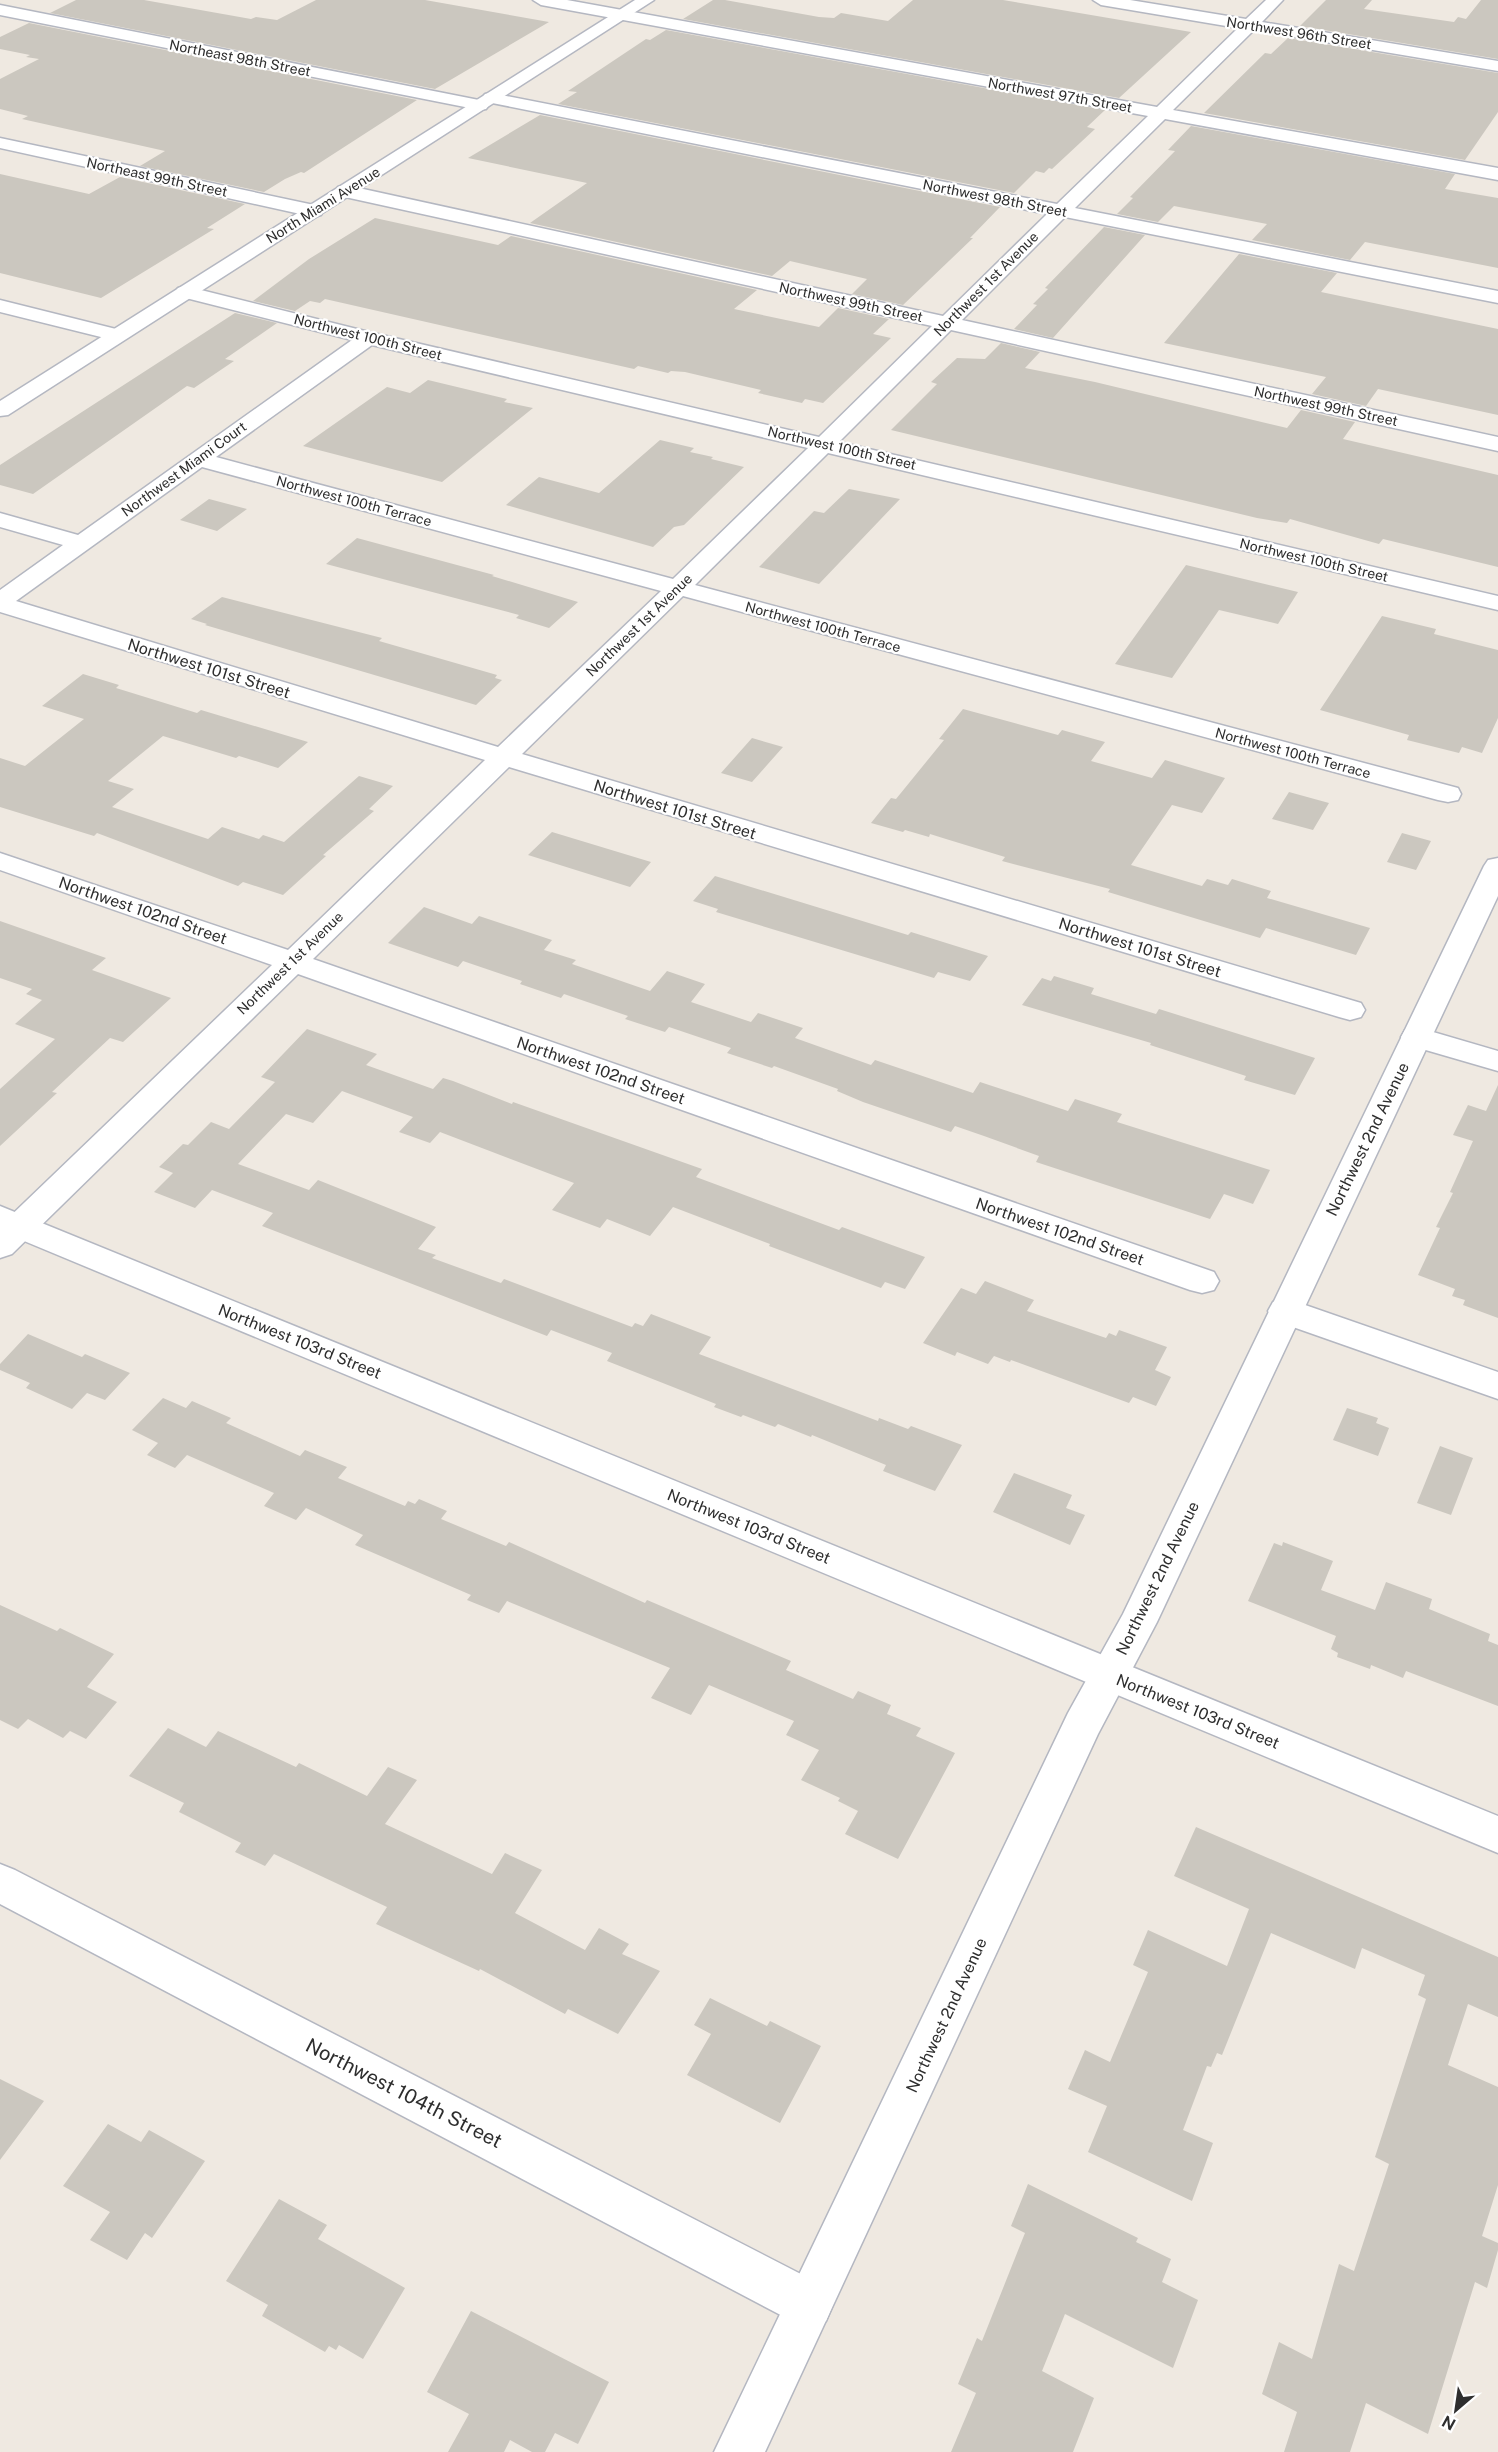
<svg xmlns="http://www.w3.org/2000/svg" width="1498" height="2452" font-family="'Public Sans',sans-serif">
  <style>
    .building { fill: #cbc7bf }
    .lines { fill: none; stroke-linecap: round; stroke-linejoin: round }
    .minor-casing { stroke: #b4b7c1; stroke-width: 3 }
    .tertiary-casing { stroke: #b4b7c1; stroke-width: 3 }
    .secondary-casing { stroke: #b4b7c1; stroke-width: 3 }
    .minor { fill: #fff; fill-rule: evenodd }
    .tertiary { fill: #fff; fill-rule: evenodd }
    .secondary { fill: #fff; fill-rule: evenodd }
    .labels { text-anchor: middle; stroke-width: 4.5; stroke-linejoin: round; paint-order: stroke }
    .far-street-label { font-size: 14px; fill: #2e2e2e; stroke: #fff }
    .street-label { font-size: 16px; fill: #2e2e2e; stroke: #fff }
    .near-street-label { font-size: 20px; fill: #2e2e2e; stroke: #fff }
  </style>
  <rect width="100%" height="100%" fill="#efe9e1"/>
  <path class="building" d="M76 0H144L251 19 256 17 277 20 316 0H425L549 22 435 89 50 13Z
    M713 0H725L819 17 834 18 841 13 888 21 913 0H1003L1191 32 1119 98 683 19Z
    M1326 0H1372L1364 9 1454 22 1458 17 1466 19 1481 0H1498V59L1300 26Z
    M29 23 417 100 304 173 301 172 285 179 264 192 140 166 165 151 22 119 28 116 0 109V79L39 59 26 57 30 55 0 49V37Z
    M666 30 1105 110 1087 127 1095 129 1052 169 1049 168 1044 173 1036 171 1014 193 558 104 577 92 568 91 646 39 650 40Z
    M1288 38 1498 73V112L1465 160 1204 113 1265 53 1271 54Z
    M540 115 1000 207 970 238H973L903 305 852 294 867 279 790 261 772 276 530 223 587 183 468 158Z
    M1191 126 1455 174 1445 189 1498 198V268L1365 242 1350 260 1252 240 1267 224 1174 206 1158 222 1117 214 1133 198 1130 197 1175 151 1168 150Z
    M0 174 89 194 120 177 245 204 207 228 214 229 101 298 0 273Z
    M375 218 498 245 511 236 757 290 734 309 819 327 838 308 889 319 873 334 891 338 823 403 805 399 802 403 758 393 761 390 685 372 671 371 668 373 638 366 634 369 325 299 320 303 310 301 295 311 253 301 309 259Z
    M1104 227 1145 235 1053 338 1014 329 1037 305 1033 304 1048 289 1045 288Z
    M1239 254 1337 273 1321 292 1498 329V415L1378 389 1366 406 1312 394 1326 377 1164 343Z
    M235 313 277 323 225 359 234 361 194 388 187 386 33 494 0 485V465Z
    M1001 343 1040 352 1025 368 1095 382 1287 428 1301 410 1355 422 1343 439 1498 475V567L1383 539 1379 544 1290 519 1287 523 1257 518 891 430 937 384 931 382 957 358 985 359Z
    M428 380 507 399 504 402 533 408 442 482 303 446 387 387 410 393Z
    M660 440 694 448 690 452 713 457 711 459 744 467 684 525 674 527 653 547 506 505 539 477 599 493Z
    M849 489 900 499 819 584 759 567 814 511 824 513Z
    M209 499 247 509 217 531 180 520Z
    M357 538 494 575 492 576 578 602 549 628 516 618 519 615 326 564Z
    M1186 565 1298 592 1278 624 1219 610 1172 678 1115 664Z
    M222 597 382 638 379 641 497 675 495 678 502 680 476 705 205 625 207 624 191 619Z
    M1382 616 1436 629 1434 634 1498 650V718L1482 753 1462 747 1459 753 1407 740 1409 735 1320 710Z
    M83 674 119 685 116 688 197 713 201 710 308 742 278 768 239 756 236 758 163 736 108 781 134 789 112 807 208 839 222 827 259 839 263 835 284 842 359 776 393 786 369 809 374 811 323 855 326 856 283 895 243 882 238 886 97 833 94 836 0 807V758L25 766 84 719 42 706Z
    M963 709 1058 735 1062 730 1105 742 1091 761 1152 778 1165 760 1225 778 1202 813 1172 805 1131 865 1202 886 1207 879 1228 885 1232 879 1271 891 1267 898 1370 928 1356 955 1266 928 1260 938 1108 892 1110 889 1002 861 1005 857 946 839 930 834 929 837 905 830 903 832 871 823 891 798 896 799 944 740 939 739Z
    M752 738 783 747 752 782 721 773Z
    M1289 792 1329 803 1313 830 1272 819Z
    M552 832 651 862 630 887 528 855Z
    M1402 833 1431 841 1416 870 1387 862Z
    M715 876 908 935 911 932 988 956 970 981 938 972 934 978 716 912 718 909 693 901Z
    M424 907 472 924 479 916 552 940 544 950 576 960 572 964 650 991 667 971 705 984 691 1002 751 1022 758 1013 803 1028 795 1038 871 1065 875 1060 973 1093 980 1082 1068 1111 1075 1099 1122 1114 1117 1122 1270 1170 1253 1204 1224 1194 1210 1219 1036 1162 1039 1156 984 1136 955 1126 951 1132 863 1102 837 1091 838 1089 774 1066 772 1068 727 1053 731 1048 669 1027 665 1032 625 1019 628 1016 564 994 561 998 520 984 522 981 463 961 458 967 388 943Z
    M0 921 106 958 92 970 171 998 123 1042 110 1038 52 1092 57 1093 0 1146V1089L55 1039 15 1024 42 1000 26 994 32 989 0 978Z
    M1054 976 1094 988 1091 994 1156 1014 1159 1009 1315 1058 1295 1095 1244 1080 1246 1076 1150 1045 1151 1043 1022 1005 1042 978 1051 981Z
    M307 1029 377 1054 366 1065 433 1089 443 1078 453 1081 512 1104 513 1102 702 1169 696 1177 839 1230 842 1227 925 1257 905 1289 885 1282 881 1288 769 1246 770 1244 673 1207 650 1236 607 1219 600 1228 552 1210 574 1183 440 1132 430 1143 399 1132 413 1117 342 1091 313 1123 286 1114 238 1164 309 1190 318 1180 436 1227 418 1249 436 1255 432 1258 501 1283 504 1279 632 1327 635 1323 643 1326 651 1314 711 1337 699 1354 878 1421 879 1418 908 1429 911 1426 962 1445 935 1491 883 1471 886 1465 812 1435 811 1437 778 1424 775 1427 743 1415 741 1417 714 1407 716 1404 607 1361 612 1353 551 1330 547 1336 262 1226 273 1213 212 1190 195 1208 154 1192 173 1173 159 1167 183 1144 188 1145 211 1122 229 1129 275 1082 261 1077Z
    M1498 1085V1318L1463 1305 1465 1300 1452 1296 1455 1289 1418 1275 1440 1228 1436 1227 1453 1193 1450 1192 1473 1141 1453 1135 1468 1105 1486 1111Z
    M985 1281 1034 1300 1027 1311 1106 1338 1109 1333 1116 1336 1119 1330 1167 1347 1155 1370 1171 1377 1156 1406 1133 1397 1129 1403 1011 1360 1010 1362 994 1356 988 1364 957 1352 955 1356 923 1343 961 1288 976 1294Z
    M28 1334 82 1357 85 1354 130 1373 105 1400 87 1393 72 1409 26 1388 30 1383 0 1370V1364Z
    M163 1398 186 1408 192 1401 231 1418 226 1423 300 1456 305 1450 347 1467 338 1478 405 1506 408 1501 415 1504 419 1499 447 1511 441 1519 506 1546 509 1542 645 1603 647 1600 791 1661 786 1670 853 1699 858 1691 891 1705 887 1714 921 1728 916 1736 955 1753 898 1859 845 1834 858 1811 838 1801 840 1798 801 1780 819 1750 786 1735 794 1721 709 1685 691 1715 651 1698 670 1668 507 1601 499 1613 467 1600 471 1595 355 1545 363 1535 306 1508 296 1520 264 1506 274 1493 187 1455 175 1468 147 1455 158 1443 132 1430Z
    M1347 1408 1378 1418 1376 1423 1389 1428 1378 1456 1333 1440Z
    M1440 1446 1473 1458 1451 1515 1417 1503Z
    M1014 1473 1072 1495 1066 1508 1085 1515 1070 1545 993 1512Z
    M1283 1542 1333 1561 1321 1590 1375 1610 1386 1582 1432 1599 1429 1609 1490 1634 1488 1641 1498 1645V1706L1406 1671 1403 1678 1371 1665 1370 1669 1337 1657 1338 1653 1331 1649 1336 1636 1248 1601 1274 1543 1282 1546Z
    M0 1605 57 1631 60 1628 114 1654 87 1687 117 1702 86 1739 70 1731 63 1738 28 1719 18 1729 0 1720Z
    M168 1728 206 1747 218 1731 296 1767 299 1763 367 1796 388 1767 417 1780 385 1824 492 1874 505 1853 542 1870 515 1913 585 1950 599 1928 629 1944 622 1954 660 1971 618 2034 568 2009 565 2014 480 1969 479 1971 376 1924 387 1907 274 1854 265 1866 235 1852 241 1843 179 1812 184 1803 129 1776Z
    M1196 1827 1498 1957V2017L1468 2004 1448 2065 1498 2087V2185L1482 2236 1498 2243V2250L1487 2288 1475 2282 1428 2434 1366 2403 1350 2452H1284L1297 2412 1262 2394 1279 2342 1312 2359 1339 2264 1354 2271 1389 2164 1375 2157 1426 1999 1418 1995 1425 1975 1362 1948 1355 1969 1271 1933 1222 2055 1217 2053 1211 2067 1207 2066 1183 2130 1213 2143 1192 2201 1088 2152 1107 2106 1068 2089 1085 2050 1110 2062 1148 1972 1133 1965 1148 1930 1227 1966 1249 1909 1174 1876Z
    M710 1998 767 2026 770 2021 821 2046 780 2123 687 2075 711 2034 694 2025Z
    M0 2079 44 2101 0 2160Z
    M108 2124 141 2142 149 2130 205 2161 152 2238 145 2233 127 2260 90 2240 110 2212 63 2186Z
    M1028 2184 1138 2238 1136 2242 1171 2259 1162 2282 1198 2300 1173 2368 1065 2314 1042 2371 1094 2398 1073 2452H951L976 2393 958 2384 977 2338 982 2341 1025 2233 1011 2226Z
    M279 2199 327 2225 318 2239 405 2288 363 2359 339 2345 336 2350 329 2346 325 2352 262 2316 268 2305 226 2281Z
    M471 2311 609 2382 578 2444 555 2433 545 2452H532L510 2440 504 2452H448L469 2414 427 2392Z"/>
  <g class="lines">
    <defs>
      <path id="minor" d="M533 0H567L1157 107 1238 28 1101 5 1093 0H1130L1246 19 1266 0H1283L1262 22 1498 61V71L1254 30 1173 110 1498 168V180L1165 119 1075 208 1498 291V303L1065 217 962 320 1498 437V451L951 330 839 442 1498 596V610L828 453 695 585 1458 788 1461 794 1458 800 1448 802 1438 800 683 596 522 754 1361 1003 1365 1010 1361 1017 1350 1020 1339 1017 509 767 313 959 1214 1272 1219 1281 1214 1290 1202 1293 1190 1290 298 974 12 1254 0 1258V1226L272 965 0 870V853L288 950 485 760 0 612V590L63 545 0 527V513L78 535 352 340 178 296 175 292 178 288 185 286 369 332 819 437 932 326 345 197 338 195 336 191 338 187 345 185 943 316 1047 214 487 102 489 105 486 109 480 110 0 15V5L484 101 482 98 485 94 491 93 1057 204 1148 116 541 5ZM372 345 808 448 673 579 216 457ZM202 467 661 591 498 747 16 601Z
        M0 138 314 205 321 207 323 211 321 215 314 217 0 148Z
        M0 300 124 331 127 335 124 339 117 341 0 312Z
        M1416 1027 1498 1051V1071L1405 1044 1401 1037 1405 1030Z
        M1285 1298 1498 1372V1399L1273 1320 1268 1311 1273 1302Z
        M0 1864 15 1870 826 2287 833 2304 826 2321 809 2328 792 2321 0 1904Z"/>
      <path id="tertiary" d="M1498 858V896L1157 1622 1098 1734 765 2452H714L1068 1713 1123 1614 1484 866 1488 860Z"/>
      <path id="secondary" d="M635 0H654L8 415 0 416V401Z
        M0 1206 1498 1816V1853L0 1231Z"/>
    </defs>
    <use href="#minor" class="minor-casing"/>
    <use href="#tertiary" class="tertiary-casing"/>
    <use href="#secondary" class="secondary-casing"/>
    <use href="#minor" class="minor"/>
    <use href="#tertiary" class="tertiary"/>
    <use href="#secondary" class="secondary"/>
  </g>
  <g class="labels">
    <g class="far-street-label">
      <text transform="translate(1299 33) rotate(9)" y="5">Northwest 96th Street</text>
      <text transform="translate(240 58) rotate(11)" y="5">Northeast 98th Street</text>
      <text transform="translate(1060 95) rotate(10)" y="5">Northwest 97th Street</text>
      <text transform="translate(157 177) rotate(12)" y="5">Northeast 99th Street</text>
      <text transform="translate(995 198) rotate(11)" y="5">Northwest 98th Street</text>
      <text transform="translate(323 205) rotate(-32)" y="5">North Miami Avenue</text>
      <text transform="translate(986 284) rotate(-45)" y="5">Northwest 1st Avenue</text>
      <text transform="translate(851 302) rotate(12)" y="5">Northwest 99th Street</text>
      <text transform="translate(368 337) rotate(14)" y="5">Northwest 100th Street</text>
      <text transform="translate(1326 406) rotate(12)" y="5">Northwest 99th Street</text>
      <text transform="translate(842 448) rotate(13)" y="5">Northwest 100th Street</text>
      <text transform="translate(184 469) rotate(-36)" y="5">Northwest Miami Court</text>
      <text transform="translate(354 501) rotate(15)" y="5">Northwest 100th Terrace</text>
      <text transform="translate(1314 560) rotate(13)" y="5">Northwest 100th Street</text>
      <text transform="translate(639 625) rotate(-44)" y="5">Northwest 1st Avenue</text>
      <text transform="translate(823 627) rotate(15)" y="5">Northwest 100th Terrace</text>
      <text transform="translate(1293 753) rotate(15)" y="5">Northwest 100th Terrace</text>
      <text transform="translate(290 963) rotate(-44)" y="5">Northwest 1st Avenue</text>
    </g>
    <g class="street-label">
      <text transform="translate(209 668) rotate(17)" y="6">Northwest 101st Street</text>
      <text transform="translate(675 809) rotate(17)" y="6">Northwest 101st Street</text>
      <text transform="translate(143 910) rotate(19)" y="6">Northwest 102nd Street</text>
      <text transform="translate(1140 947) rotate(17)" y="6">Northwest 101st Street</text>
      <text transform="translate(601 1070) rotate(19)" y="6">Northwest 102nd Street</text>
      <text transform="translate(1367 1139) rotate(-64)" y="6">Northwest 2nd Avenue</text>
      <text transform="translate(1060 1231) rotate(19)" y="6">Northwest 102nd Street</text>
      <text transform="translate(300 1341) rotate(22)" y="6">Northwest 103rd Street</text>
      <text transform="translate(749 1526) rotate(22)" y="6">Northwest 103rd Street</text>
      <text transform="translate(1157 1578) rotate(-64)" y="6">Northwest 2nd Avenue</text>
      <text transform="translate(1198 1711) rotate(22)" y="6">Northwest 103rd Street</text>
      <text transform="translate(946 2015) rotate(-65)" y="6">Northwest 2nd Avenue</text>
    </g>
    <g class="near-street-label">
      <text transform="translate(404 2093) rotate(27)" y="7">Northwest 104th Street</text>
    </g>
  </g>
  <g transform="translate(1456 2410) rotate(209)" stroke="#ffffff" stroke-width="4.5" paint-order="stroke">
  <path d="M0-4.5L10 22L0 15L-10 22Z" fill="#2e2e2e"/>
  <text y="-9" font-size="16" font-weight="bold" text-anchor="middle" fill="#2e2e2e">N</text>
  </g>
</svg>
